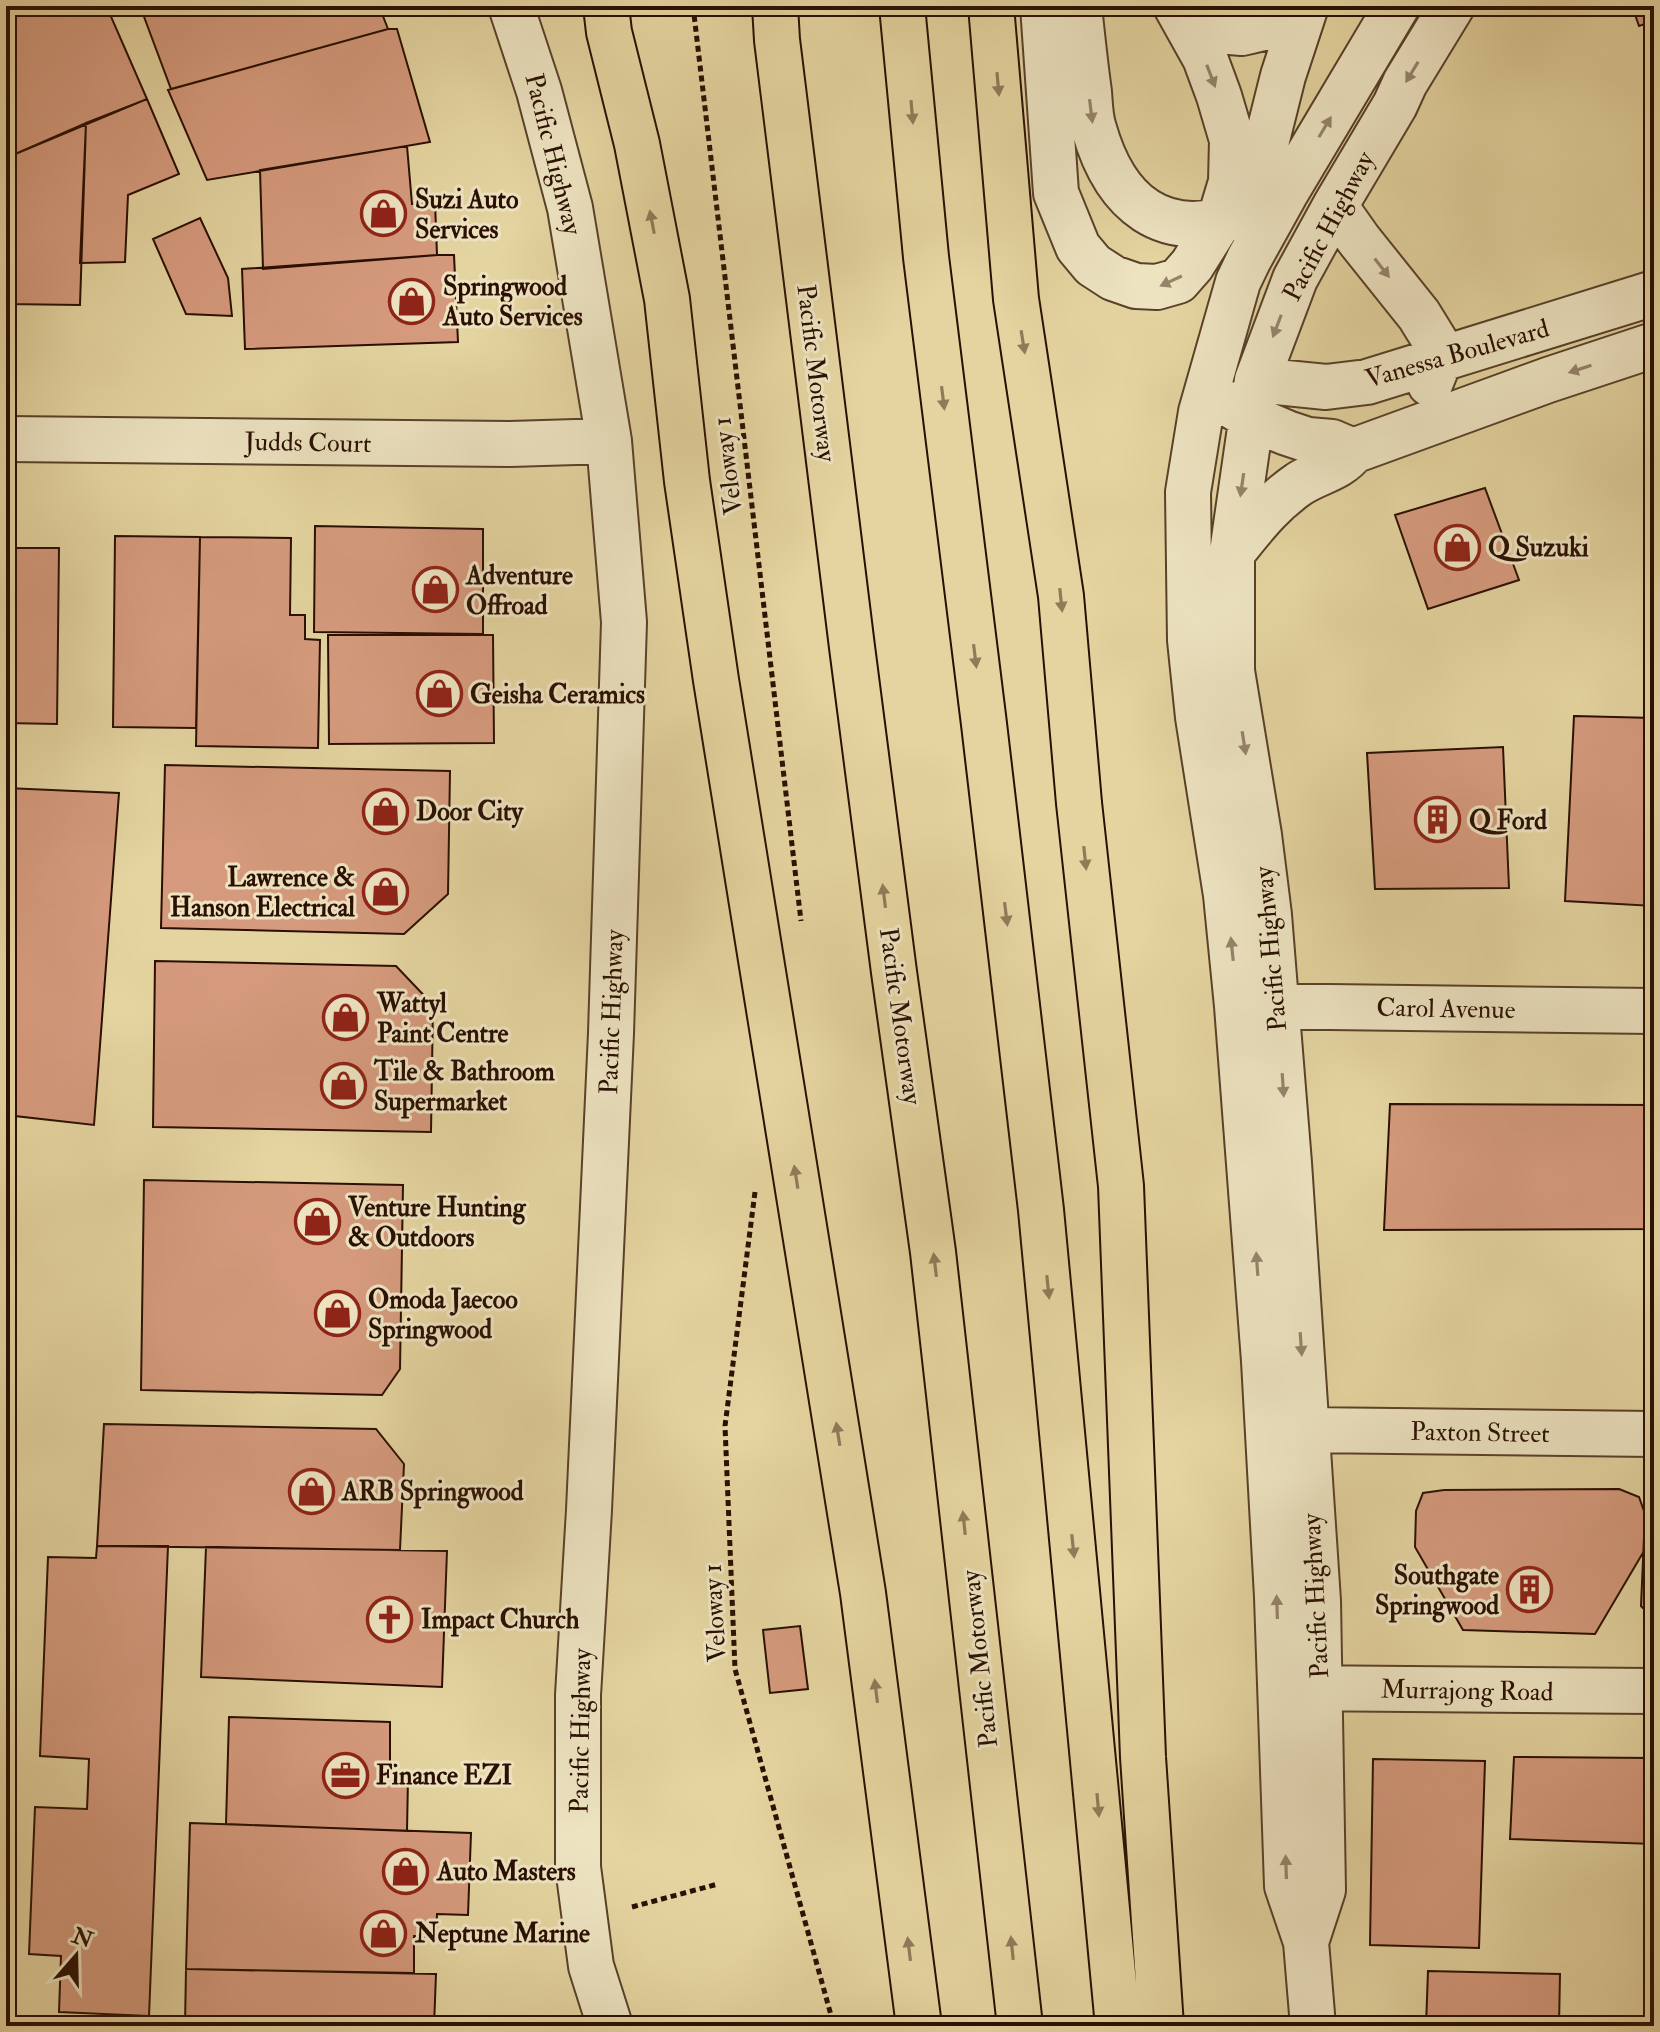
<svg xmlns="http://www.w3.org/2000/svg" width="1660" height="2032" font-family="'IM FELL Double Pica',serif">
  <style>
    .building { fill: #d59a7d; stroke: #2a0f02; stroke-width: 2 }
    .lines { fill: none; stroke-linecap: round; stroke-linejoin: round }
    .minor-casing { stroke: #58402a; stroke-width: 48 }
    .highway-casing { stroke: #2a0f02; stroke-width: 48 }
    .path { stroke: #2a0f02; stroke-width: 5; stroke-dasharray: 6 4; stroke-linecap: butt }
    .minor { stroke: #ede3c1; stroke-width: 44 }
    .highway { stroke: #e4d4a0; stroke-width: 44 }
    .oneway { fill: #95846b }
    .oneway2 { fill: #907b59 }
    .labels { text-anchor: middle; stroke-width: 6; stroke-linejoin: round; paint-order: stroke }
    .street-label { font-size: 26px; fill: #2a0f02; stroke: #ede3c1 }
    .poi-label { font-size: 26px; font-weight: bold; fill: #2a0f02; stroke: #ede3c1; text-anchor: start }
  </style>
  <rect width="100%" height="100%" fill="#e4d4a0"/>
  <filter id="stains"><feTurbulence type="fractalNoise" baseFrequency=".0025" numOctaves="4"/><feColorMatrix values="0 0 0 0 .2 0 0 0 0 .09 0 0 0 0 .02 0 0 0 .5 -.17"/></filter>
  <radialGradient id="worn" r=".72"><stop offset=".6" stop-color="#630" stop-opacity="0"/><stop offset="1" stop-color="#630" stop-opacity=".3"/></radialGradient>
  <path class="building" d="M6 6H105L109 12 147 99 6 158V66L9 65 6 58Z
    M140 6H379L388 29 171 89Z
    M1632 6H1654V21L1639 26Z
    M388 29H397L430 142 207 180 168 90Z
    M147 99 179 174 128 195 125 262 80 263 86 123Z
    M86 123 80 305 6 304V158Z
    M407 146 412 204 435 202 437 255 263 269 260 170Z
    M200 218 228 278 232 316 186 314 153 239Z
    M437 255H454L458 342 245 349 242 269Z
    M1485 488 1519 580 1428 609 1395 515Z
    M315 526 483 529V634L314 632Z
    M115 536 200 537 196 728 113 727Z
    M200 537 291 538 290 615H305V639L320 640 318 748 196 746Z
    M6 548H59L57 724 6 723Z
    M328 635H493L494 743 329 744Z
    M1574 716 1654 718V906L1565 901Z
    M1503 747 1509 888 1375 889 1367 753Z
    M165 765 450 771 448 894 404 934 161 928Z
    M6 788 119 793 94 1125 6 1115Z
    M155 961 396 966 433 1005 431 1132 153 1127Z
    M1390 1104 1654 1105V1229L1384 1230Z
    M144 1180 403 1185 400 1369 382 1395 141 1390Z
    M104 1424 376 1429 404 1464 400 1550 97 1546Z
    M1619 1489 1639 1497 1645 1514 1644 1551 1595 1634 1463 1630 1415 1547 1416 1511 1423 1493 1444 1490Z
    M1651 1508 1654 1509V1615H1650L1641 1606 1645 1514Z
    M97 1546H168L149 2016 59 2012 61 1956 29 1954 35 1807 87 1809 89 1759 40 1756 48 1557 96 1558Z
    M206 1547 447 1551 442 1687 201 1677Z
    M800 1626 808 1689 770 1693 763 1630Z
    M229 1717 390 1722V1777L408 1778 407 1831 226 1824Z
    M1514 1757 1654 1758V1844L1510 1839Z
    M1373 1759 1485 1761 1479 1948 1370 1945Z
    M190 1823 471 1833 468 1915 437 1914 436 1937 414 1936V1973L186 1969Z
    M186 1969 436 1974 434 2026H185Z
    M1428 1971 1560 1974 1559 2026H1426Z"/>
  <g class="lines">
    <defs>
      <path id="minor" d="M511 6 539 91 570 208 609 441 624 622 611 1033 589 1510 578 1695V1867L591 1966 610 2026
        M1043 6 1056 193 1078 247 1093 265 1113 278 1136 286 1157 287 1178 281 1192 265 1219 222 1231 182 1232 140 1219 96 1205 58 1176 6
        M1079 6C1082 35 1085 63 1089 92 1090 104 1090 117 1094 129 1115 203 1163 244 1240 214
        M1182 6 1200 25 1219 31 1242 33 1272 26 1305 6
        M1335 206 1359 240 1419 315 1435 341 1440 359 1430 384
        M1249 212 1283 76 1306 6
        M1257 380 1326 387 1367 382 1654 293
        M1229 404 1251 418 1287 433 1308 440 1332 442 1353 451
        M6 439 510 444 609 441
        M1232 553C1254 526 1270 504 1299 484 1319 471 1338 470 1353 451L1548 380 1654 345
        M1248 1006 1654 1011
        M1306 1430 1654 1434
        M1291 1688 1654 1691
        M1306 1942 1323 1890 1318 1601 1289 1163 1269 915 1259 835 1232 671V553L1257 380 1295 279 1335 206 1395 105 1405 83 1452 6
        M1313 2026 1306 1942 1287 1886 1277 1597 1264 1361 1237 1006 1226 895 1198 717 1190 640 1188 492 1201 412 1238 282 1249 259 1285 194 1397 6"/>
      <path id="highway" d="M606 6 609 32 637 144 667 299 687 481 716 680 863 1593 919 2026
        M775 6 777 40 852 647 894 972 933 1252 1020 2026
        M902 6 926 257 984 724 1041 1210 1118 2026
        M991 6 1016 299 1061 596 1079 803 1121 1186 1143 1757 1161 2026"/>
    </defs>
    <use href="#minor" class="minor-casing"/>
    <use href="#highway" class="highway-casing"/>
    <path class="path" d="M693 6 801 921
      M755 1192 725 1426 735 1669 834 2026
      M632 1907 718 1884"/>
    <use href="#minor" class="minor"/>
    <use href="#highway" class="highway"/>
  </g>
  <defs><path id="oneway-solid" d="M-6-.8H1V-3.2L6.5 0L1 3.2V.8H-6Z" transform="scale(2)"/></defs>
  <g class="oneway">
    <use href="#oneway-solid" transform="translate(1412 72) rotate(121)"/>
    <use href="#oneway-solid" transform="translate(1211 76) rotate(69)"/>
    <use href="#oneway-solid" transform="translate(1091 111) rotate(83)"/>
    <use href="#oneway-solid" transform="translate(1325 127) rotate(-59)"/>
    <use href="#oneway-solid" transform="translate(1382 268) rotate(52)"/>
    <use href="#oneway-solid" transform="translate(1171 281) rotate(155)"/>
    <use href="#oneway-solid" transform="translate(1277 326) rotate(111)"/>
    <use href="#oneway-solid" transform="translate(1580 369) rotate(162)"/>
    <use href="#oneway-solid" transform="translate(1242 485) rotate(98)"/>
    <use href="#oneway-solid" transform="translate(1244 743) rotate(81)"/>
    <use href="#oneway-solid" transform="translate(1232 949) rotate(-96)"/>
    <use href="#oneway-solid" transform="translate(1283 1085) rotate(86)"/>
    <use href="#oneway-solid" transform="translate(1257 1264) rotate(-94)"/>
    <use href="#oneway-solid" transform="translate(1301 1344) rotate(86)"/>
    <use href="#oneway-solid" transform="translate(1277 1607) rotate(-92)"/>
    <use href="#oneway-solid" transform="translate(1286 1867) rotate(-92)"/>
  </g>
  <g class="oneway2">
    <use href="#oneway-solid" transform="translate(998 84) rotate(85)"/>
    <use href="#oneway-solid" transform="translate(912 112) rotate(85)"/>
    <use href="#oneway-solid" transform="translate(652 222) rotate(-101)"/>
    <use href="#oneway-solid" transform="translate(1023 342) rotate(81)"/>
    <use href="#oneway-solid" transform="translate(943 398) rotate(83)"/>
    <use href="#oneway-solid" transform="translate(1061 600) rotate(84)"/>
    <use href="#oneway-solid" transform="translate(975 656) rotate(83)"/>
    <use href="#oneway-solid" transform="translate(1085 858) rotate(84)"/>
    <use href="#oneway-solid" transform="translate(884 896) rotate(-97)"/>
    <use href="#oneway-solid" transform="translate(1006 914) rotate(83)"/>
    <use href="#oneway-solid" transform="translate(796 1177) rotate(-99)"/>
    <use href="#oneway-solid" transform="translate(935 1265) rotate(-97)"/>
    <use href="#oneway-solid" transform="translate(1048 1287) rotate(84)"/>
    <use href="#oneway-solid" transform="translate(838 1434) rotate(-99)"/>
    <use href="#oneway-solid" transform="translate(964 1523) rotate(-96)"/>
    <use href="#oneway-solid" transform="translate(1073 1546) rotate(84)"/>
    <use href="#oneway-solid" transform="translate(876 1691) rotate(-97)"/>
    <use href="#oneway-solid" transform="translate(1098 1805) rotate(85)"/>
    <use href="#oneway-solid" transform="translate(1012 1948) rotate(-96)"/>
    <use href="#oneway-solid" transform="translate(909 1949) rotate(-97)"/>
  </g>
  <defs>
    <symbol id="shop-ring" viewBox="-11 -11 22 22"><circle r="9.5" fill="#ede3c1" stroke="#8f2418" stroke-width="1.5"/><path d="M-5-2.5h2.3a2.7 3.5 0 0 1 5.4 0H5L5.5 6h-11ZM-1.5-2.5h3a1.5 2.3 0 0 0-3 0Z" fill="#8f2418"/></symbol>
    <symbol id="building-ring" viewBox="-11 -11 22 22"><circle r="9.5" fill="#ede3c1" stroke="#8f2418" stroke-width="1.5"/><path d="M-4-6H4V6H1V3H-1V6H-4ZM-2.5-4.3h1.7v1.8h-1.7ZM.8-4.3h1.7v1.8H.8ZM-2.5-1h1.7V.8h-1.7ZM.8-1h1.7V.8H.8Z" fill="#8f2418"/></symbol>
    <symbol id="church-ring" viewBox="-11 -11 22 22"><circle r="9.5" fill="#ede3c1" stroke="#8f2418" stroke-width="1.5"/><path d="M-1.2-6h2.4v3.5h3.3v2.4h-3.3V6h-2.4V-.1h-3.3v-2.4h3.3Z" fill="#8f2418"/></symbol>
    <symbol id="office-ring" viewBox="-11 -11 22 22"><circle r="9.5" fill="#ede3c1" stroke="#8f2418" stroke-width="1.5"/><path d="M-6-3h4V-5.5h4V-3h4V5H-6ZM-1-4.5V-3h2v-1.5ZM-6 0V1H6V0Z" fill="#8f2418"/></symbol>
  </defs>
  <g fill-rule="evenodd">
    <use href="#shop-ring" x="358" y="188" width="51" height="51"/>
    <use href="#shop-ring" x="386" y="276" width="51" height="51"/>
    <use href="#shop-ring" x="1432" y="522" width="51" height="51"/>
    <use href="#shop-ring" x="410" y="564" width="51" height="51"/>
    <use href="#shop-ring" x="414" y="668" width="51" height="51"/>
    <use href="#shop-ring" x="360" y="786" width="51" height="51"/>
    <use href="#building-ring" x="1412" y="794" width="51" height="51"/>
    <use href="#shop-ring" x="360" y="866" width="51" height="51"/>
    <use href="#shop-ring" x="320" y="992" width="51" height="51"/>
    <use href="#shop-ring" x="318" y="1060" width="51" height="51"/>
    <use href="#shop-ring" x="292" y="1196" width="51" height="51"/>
    <use href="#shop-ring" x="312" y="1288" width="51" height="51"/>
    <use href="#shop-ring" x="286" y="1466" width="51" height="51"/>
    <use href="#building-ring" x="1504" y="1564" width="51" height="51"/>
    <use href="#church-ring" x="364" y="1594" width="51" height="51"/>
    <use href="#office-ring" x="320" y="1750" width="51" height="51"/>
    <use href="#shop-ring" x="380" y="1846" width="51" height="51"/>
    <use href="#shop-ring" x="358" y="1908" width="51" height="51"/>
  </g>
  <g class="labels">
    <g class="street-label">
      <text transform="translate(554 154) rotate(76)" y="9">Pacific Highway</text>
      <text transform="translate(1328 226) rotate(-62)" y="9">Pacific Highway</text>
      <text transform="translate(1457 353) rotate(-16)" y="9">Vanessa Boulevard</text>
      <text transform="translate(817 373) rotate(83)" y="9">Pacific Motorway</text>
      <text transform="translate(308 442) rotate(1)" y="9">Judds Court</text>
      <text transform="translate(727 466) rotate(-97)" y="9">Veloway 1</text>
      <text transform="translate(1270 949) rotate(-95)" y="9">Pacific Highway</text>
      <text transform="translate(1446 1008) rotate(1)" y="9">Carol Avenue</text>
      <text transform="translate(611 1012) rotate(-88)" y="9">Pacific Highway</text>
      <text transform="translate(901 1016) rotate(82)" y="9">Pacific Motorway</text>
      <text transform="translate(1480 1432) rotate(1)" y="9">Paxton Street</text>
      <text transform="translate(1315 1596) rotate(-93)" y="9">Pacific Highway</text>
      <text transform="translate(714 1613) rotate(-93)" y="9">Veloway 1</text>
      <text transform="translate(979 1659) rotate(-96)" y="9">Pacific Motorway</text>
      <text transform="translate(1467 1690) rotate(1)" y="9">Murrajong Road</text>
      <text transform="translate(580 1731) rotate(-89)" y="9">Pacific Highway</text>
    </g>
    <g class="poi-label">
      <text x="415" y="208">Suzi Auto<tspan x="415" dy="30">Services</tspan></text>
      <text x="443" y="295">Springwood<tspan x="443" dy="30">Auto Services</tspan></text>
      <text x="1488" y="556">Q Suzuki</text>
      <text x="466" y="584">Adventure<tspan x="466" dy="30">Offroad</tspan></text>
      <text x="470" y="703">Geisha Ceramics</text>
      <text x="416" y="820">Door City</text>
      <text x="1469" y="829">Q Ford</text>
      <text x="355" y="886" text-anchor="end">Lawrence &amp;<tspan x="355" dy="30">Hanson Electrical</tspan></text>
      <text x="377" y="1012">Wattyl<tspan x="377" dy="30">Paint Centre</tspan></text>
      <text x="374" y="1080">Tile &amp; Bathroom<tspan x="374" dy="30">Supermarket</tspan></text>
      <text x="348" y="1216">Venture Hunting<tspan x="348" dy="30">&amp; Outdoors</tspan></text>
      <text x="368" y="1308">Omoda Jaecoo<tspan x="368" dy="30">Springwood</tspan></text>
      <text x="342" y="1500">ARB Springwood</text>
      <text x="1499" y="1584" text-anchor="end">Southgate<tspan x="1499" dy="30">Springwood</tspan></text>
      <text x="421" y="1628">Impact Church</text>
      <text x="376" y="1784">Finance EZI</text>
      <text x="437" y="1880">Auto Masters</text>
      <text x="415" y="1942">Neptune Marine</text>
    </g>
  </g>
  <rect width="1660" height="2032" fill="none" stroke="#e4d4a0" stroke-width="32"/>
  <rect x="8" y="8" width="1644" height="2016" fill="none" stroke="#2a0f02" stroke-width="4"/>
  <rect x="16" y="16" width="1628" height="2000" fill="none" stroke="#2a0f02" stroke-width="2"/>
  <g transform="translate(76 1956) rotate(20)" stroke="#ede3c1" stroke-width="6" paint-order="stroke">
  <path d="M0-6L14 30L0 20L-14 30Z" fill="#2a0f02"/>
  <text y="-12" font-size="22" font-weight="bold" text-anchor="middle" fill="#2a0f02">N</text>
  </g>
  <rect width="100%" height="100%" filter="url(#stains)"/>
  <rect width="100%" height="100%" fill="url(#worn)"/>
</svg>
